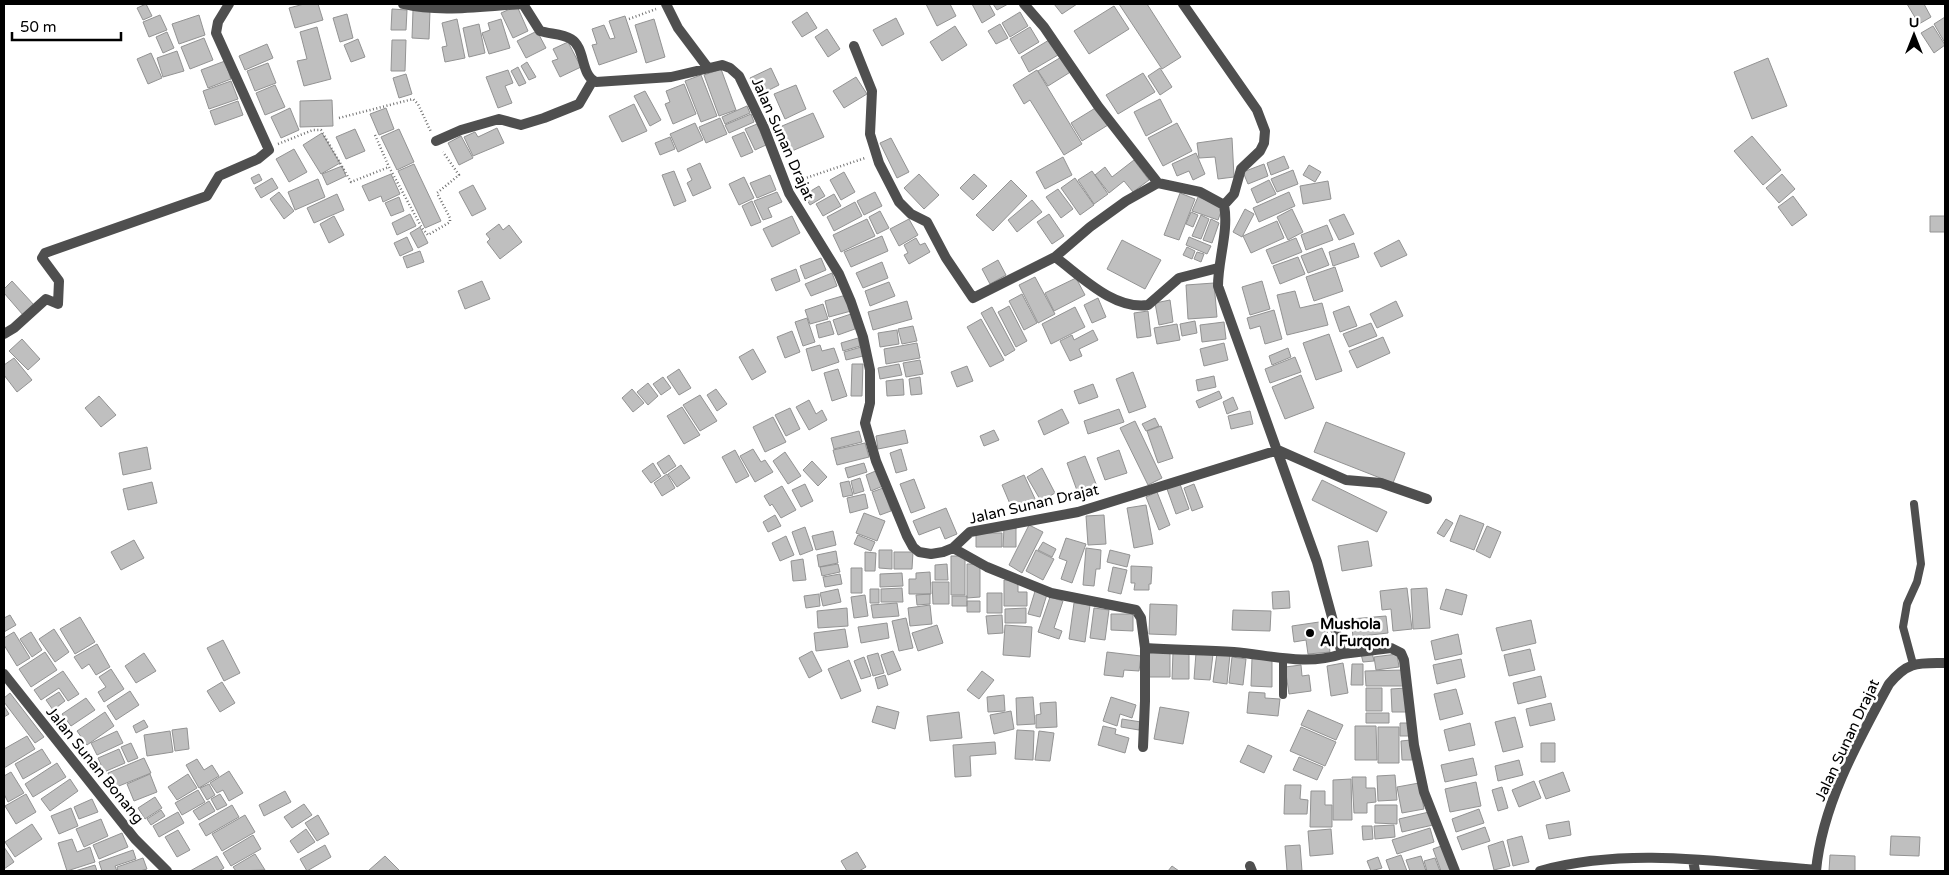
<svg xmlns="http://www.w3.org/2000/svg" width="1949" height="875" font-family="'Varela Round',sans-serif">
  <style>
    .building { fill: #bfbfbf; stroke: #939393 }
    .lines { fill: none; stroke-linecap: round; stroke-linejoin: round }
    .path { stroke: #717171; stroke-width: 2.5; stroke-dasharray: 1 2.5; stroke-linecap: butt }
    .service { stroke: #4f4f4f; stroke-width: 8 }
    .minor { stroke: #4f4f4f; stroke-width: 10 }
    .poi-dot { fill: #000; stroke: #fff; stroke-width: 2 }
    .labels { text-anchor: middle; stroke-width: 5; stroke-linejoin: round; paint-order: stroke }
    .street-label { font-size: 15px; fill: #000; stroke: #fff }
    .poi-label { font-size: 15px; font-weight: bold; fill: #000; stroke: #fff; text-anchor: start }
  </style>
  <rect width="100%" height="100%" fill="#fff"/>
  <path class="building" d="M146 4 152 16 143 20 137 8Z
    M304 4H318L323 20 295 28 289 8Z
    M926 4H950L956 16 937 26Z
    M972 4H989L995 15 982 23Z
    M993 4H1008L997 10Z
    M1054 4H1077L1062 14Z
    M1119 4H1147L1181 57 1162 69Z
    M1907 4H1924L1931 17 1919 24Z
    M517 6 528 31 513 38 501 13Z
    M1114 6 1129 29 1089 54 1074 31Z
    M392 9 407 10 406 30H391Z
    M413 10H430L429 39 412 38Z
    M807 12 817 28 802 37 792 22Z
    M1020 12 1028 26 1010 37 1002 23Z
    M347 14 353 38 340 42 333 18Z
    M160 15 167 30 149 37 143 22Z
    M199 15 205 35 179 44 172 24Z
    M625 16 637 52 599 65 592 45 597 44 592 29 604 25 610 39 615 38 609 21Z
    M1945 17V43L1934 24Z
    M896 18 904 34 882 46 873 30Z
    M457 19 465 58 445 62 442 47 447 46 442 23Z
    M501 19 510 48 489 54 482 33 490 30 488 23Z
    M654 19 665 57 646 63 635 25Z
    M479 24 485 53 469 57 463 28Z
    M1000 24 1008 38 996 44 988 31Z
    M955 26 967 45 942 61 930 42Z
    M1933 26 1945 45 1934 53 1921 33Z
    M317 27 331 79 304 86 297 61 307 59 300 32Z
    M1030 27 1039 42 1019 54 1010 39Z
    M827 29 840 49 828 57 815 37Z
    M537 31 546 48 526 58 517 41Z
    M167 32 174 48 163 53 156 37Z
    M204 38 213 60 190 69 181 47Z
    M358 39 365 57 351 62 344 45Z
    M392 40H406L405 71H391Z
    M1049 40 1058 55 1029 72 1021 57Z
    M568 42 581 67 560 77 552 61 558 59 553 49Z
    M267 44 273 58 245 70 239 56Z
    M177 51 184 71 163 77 157 58Z
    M151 53 162 78 148 84 137 59Z
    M1063 56 1072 71 1048 86 1038 71Z
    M1768 58 1787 106 1752 119 1734 72Z
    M225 61 231 79 208 88 201 70Z
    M527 62 536 77 529 80 521 66Z
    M268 63 276 83 255 91 247 71Z
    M518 67 526 83 519 86 511 71Z
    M771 68 779 85 759 95 750 78Z
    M1160 68 1172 87 1160 95 1148 76Z
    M721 69 736 110 719 116 704 75Z
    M508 70 513 83 505 86 512 103 498 108 486 77Z
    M1037 70 1082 144 1064 155 1030 100 1024 104 1013 85Z
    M1143 73 1155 92 1118 114 1106 95Z
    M406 74 412 94 399 98 393 78Z
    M701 75 717 116 701 122 685 81Z
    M856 77 867 94 844 108 833 91Z
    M231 81 238 99 209 109 203 91Z
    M684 84 696 114 673 124 665 104 670 102 666 91Z
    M275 85 285 107 265 115 256 93Z
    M796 85 806 109 785 119 774 94Z
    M645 91 661 120 650 126 634 96Z
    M1160 99 1172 122 1146 136 1134 112Z
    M332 100 333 126 300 127V101Z
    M238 101 243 115 215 125 210 111Z
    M634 104 647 131 622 142 609 116Z
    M747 106 750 113 725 124 722 117Z
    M1097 107 1108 125 1082 141 1071 123Z
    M290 108 299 130 281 138 271 117Z
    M386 108 394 129 379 135 370 114Z
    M813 113 824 137 792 151 782 126Z
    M751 114 754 122 729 133 725 125Z
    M720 118 727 134 706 143 699 127Z
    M695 123 703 140 678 152 670 134Z
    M1177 123 1192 151 1163 166 1148 138Z
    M757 124 766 145 755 150 745 129Z
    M497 128 504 143 473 156 464 137 475 132 478 137Z
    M355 129 365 151 346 159 336 137Z
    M399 129 414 162 397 170 381 137Z
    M744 132 753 152 741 157 732 137Z
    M322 133 340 163 321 174 303 145Z
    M461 136 473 158 459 165 448 143Z
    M1752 136 1781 170 1763 185 1734 151Z
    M670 137 675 149 660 155 655 143Z
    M891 138 909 172 897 178 880 143Z
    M1232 138 1234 177 1218 179 1215 157 1199 158 1197 143Z
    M294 149 307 172 289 182 276 159Z
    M1196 153 1205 174 1193 180 1189 171 1177 176 1172 164Z
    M1284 156 1289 168 1271 175 1267 163Z
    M1063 157 1072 175 1045 189 1036 172Z
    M1134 160 1149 180 1133 192 1124 181 1109 193 1095 175 1105 167 1112 177Z
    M700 163 711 188 693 196 687 183 692 180 687 169Z
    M414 164 441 221 425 228 398 171Z
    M1264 164 1268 176 1248 184 1243 172Z
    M1309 165 1321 172 1315 182 1303 175Z
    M342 166 346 176 327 185 322 174Z
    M1293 170 1298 184 1277 192 1271 179Z
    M674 171 686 201 674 206 662 175Z
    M1092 171 1108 194 1094 204 1078 180Z
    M844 172 855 192 841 200 830 180Z
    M259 174 262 180 254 184 251 178Z
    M391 174 400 194 383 202 381 196 369 201 362 186Z
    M919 174 939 195 924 209 904 188Z
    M974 174 987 186 973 200 960 188Z
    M1782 174 1795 189 1779 203 1766 188Z
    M770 175 776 190 757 198 750 183Z
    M744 177 754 198 739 205 729 184Z
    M272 178 278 188 261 198 255 188Z
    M1075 178 1094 205 1080 215 1061 188Z
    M318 179 325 197 295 210 288 192Z
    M1011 180 1027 196 993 231 976 215Z
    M1269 180 1276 194 1257 203 1251 189Z
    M1328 181 1331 199 1303 204 1300 186Z
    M473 185 486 209 472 216 459 192Z
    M819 186 825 196 810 205 804 195Z
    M1058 189 1073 209 1061 218 1046 197Z
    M279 192 294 211 284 219 270 199Z
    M777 192 782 202 768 208 772 217 763 220 754 201Z
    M875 192 882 206 864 215 857 201Z
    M1289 192 1295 206 1259 222 1253 208Z
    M1180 193 1195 199 1179 240 1164 235Z
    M337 194 344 210 314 223 307 208Z
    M834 194 841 206 823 216 816 204Z
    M1793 196 1807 215 1792 226 1778 207Z
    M399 197 404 211 391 216 385 203Z
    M1198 197 1223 206 1218 220 1192 211Z
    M1032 200 1042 212 1017 232 1008 220Z
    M752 201 761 222 751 226 742 206Z
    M855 202 862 216 834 231 827 217Z
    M1245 209 1254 214 1242 237 1233 232Z
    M1292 209 1303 232 1288 240 1277 217Z
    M880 211 889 228 877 234 869 217Z
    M1191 212 1198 215 1193 227 1186 224Z
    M410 214 416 226 397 235 392 223Z
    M1049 214 1064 236 1052 244 1037 222Z
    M1344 214 1354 234 1339 240 1329 220Z
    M1201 215 1209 219 1201 239 1192 236Z
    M334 216 344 235 329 243 320 224Z
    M792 216 800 233 772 247 763 229Z
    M1930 216H1945V232H1930Z
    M867 219 875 236 841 252 833 235Z
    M909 219 918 235 899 246 890 229Z
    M1211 219 1219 223 1212 243 1203 240Z
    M1277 221 1284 238 1251 253 1243 236Z
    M499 224 503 230 509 225 522 242 500 259 487 242 490 239 486 234Z
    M1327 225 1333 240 1306 250 1301 235Z
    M420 227 428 243 418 248 410 233Z
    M882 236 888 251 851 267 844 252Z
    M407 237 413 250 400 256 394 243Z
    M1189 237 1211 246 1207 254 1186 245Z
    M916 238 920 245 925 243 930 252 909 264 904 255 908 253 904 245Z
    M1296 238 1302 252 1272 264 1266 250Z
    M1122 240 1161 260 1145 289 1107 269Z
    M1399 240 1407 255 1381 267 1374 253Z
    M1354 243 1359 257 1333 266 1329 252Z
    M1187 247 1195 251 1192 259 1183 255Z
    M1322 248 1329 265 1308 273 1301 256Z
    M420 251 424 262 407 268 403 257Z
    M1197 252 1204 254 1201 262 1194 259Z
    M1298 257 1305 274 1280 284 1273 266Z
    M821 258 826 270 805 279 800 266Z
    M998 260 1006 275 990 284 982 269Z
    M882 262 888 278 863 288 856 273Z
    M1335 267 1343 291 1314 301 1306 277Z
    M796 269 800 281 776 291 771 279Z
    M832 273 837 286 811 296 805 284Z
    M1035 277 1055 314 1038 323 1019 285Z
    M1076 278 1085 295 1054 311 1045 293Z
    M12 281 34 305 23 315 4 293V289Z
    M482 281 490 299 465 309 458 291Z
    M1262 281 1270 309 1250 315 1242 287Z
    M889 282 895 296 870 306 865 291Z
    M1214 283 1217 317 1188 319 1186 285Z
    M1295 291 1300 308 1322 303 1328 325 1287 335 1277 295Z
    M1022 294 1037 323 1024 330 1009 301Z
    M846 295 851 311 829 317 825 301Z
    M1098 298 1106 317 1092 323 1084 305Z
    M1170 300 1173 322 1159 325 1155 303Z
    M907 301 912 319 873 330 868 312Z
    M1396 301 1403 316 1377 328 1370 314Z
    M823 304 828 319 810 324 805 310Z
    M1009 306 1027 341 1016 347 998 312Z
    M1349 306 1357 326 1340 332 1333 312Z
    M992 307 1015 350 1005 356 981 313Z
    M1075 307 1085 327 1051 344 1042 324Z
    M1274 310 1282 339 1265 344 1260 326 1250 329 1247 318Z
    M1148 311 1151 336 1137 338 1134 313Z
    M851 314 855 329 838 335 833 320Z
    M807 318 815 342 803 346 795 322Z
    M981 319 1004 360 990 367 967 327Z
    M830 321 834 334 819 338 816 325Z
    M1195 321 1197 333 1182 336 1180 324Z
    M1224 322 1226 339 1202 342 1200 325Z
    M1371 323 1377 336 1349 347 1343 334Z
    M1177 324 1180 340 1157 344 1154 328Z
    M913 326 917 341 902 344 898 329Z
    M897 330 899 344 880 347 878 333Z
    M1093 330 1098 340 1079 349 1082 356 1070 361 1060 341 1072 335 1074 340Z
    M792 331 800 352 785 358 777 337Z
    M1329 334 1342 371 1316 380 1303 343Z
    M1383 337 1390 353 1357 368 1349 351Z
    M858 338 860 346 843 351 841 343Z
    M22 339 40 359 28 370 9 351Z
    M917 343 920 358 886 364 884 349Z
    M1224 343 1228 360 1204 366 1200 349Z
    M820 345 822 351 834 348 839 362 812 371 806 349Z
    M861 347 863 356 846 360 844 352Z
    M1288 348 1291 357 1272 365 1269 356Z
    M753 349 766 372 752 380 739 357Z
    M1295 357 1301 372 1270 383 1265 369Z
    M14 358 32 380 17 392 4 375V365Z
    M920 360 923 374 906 377 903 363Z
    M852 364H863L862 396H851Z
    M899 364 902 375 880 379 878 368Z
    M967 366 973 381 957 387 951 372Z
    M679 369 691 388 679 395 667 377Z
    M838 369 847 396 832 401 824 373Z
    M1133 372 1146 407 1129 413 1116 379Z
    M1301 375 1314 408 1285 419 1272 387Z
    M1214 376 1216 387 1198 391 1196 380Z
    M663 377 671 388 661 395 653 384Z
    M920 377 922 394 911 395 909 379Z
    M903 379 904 395 887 396 886 381Z
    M648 383 658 396 648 405 637 392Z
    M1093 384 1098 397 1079 404 1074 391Z
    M632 389 644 403 633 412 622 398Z
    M716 389 727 404 717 411 707 395Z
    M1219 391 1222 398 1199 408 1196 401Z
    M700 395 717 421 700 431 683 405Z
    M99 396 116 415 101 427 85 408Z
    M1233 397 1238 409 1227 414 1223 402Z
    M809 400 816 414 822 410 827 420 809 430 796 407Z
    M682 407 700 435 684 444 667 416Z
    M790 408 800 429 786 436 775 415Z
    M1062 409 1069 423 1044 435 1038 421Z
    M1119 409 1124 422 1088 434 1084 421Z
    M1250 411 1253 424 1231 429 1228 416Z
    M773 417 786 442 765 452 753 427Z
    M1155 418 1159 426 1146 431 1142 424Z
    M1135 421 1162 478 1148 485 1120 428Z
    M1326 422 1405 453 1393 483 1314 452Z
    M1161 426 1173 458 1158 463 1147 431Z
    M905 430 908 443 878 449 876 436Z
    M994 430 999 440 984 446 980 436Z
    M859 431 862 442 834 449 831 438Z
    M865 443 869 457 837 465 833 450Z
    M147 447 151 469 123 475 119 453Z
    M753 449 761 462 765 460 773 472 755 482 740 456Z
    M901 449 907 470 896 473 890 453Z
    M735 450 749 476 736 483 722 457Z
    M1119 450 1127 473 1105 480 1097 458Z
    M785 452 801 476 788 484 773 461Z
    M669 455 676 466 664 474 657 463Z
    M1085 456 1098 489 1079 496 1067 463Z
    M812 461 827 477 818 486 803 470Z
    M653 463 661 476 651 483 642 471Z
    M864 463 867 472 848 478 845 468Z
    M681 465 690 478 677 487 668 474Z
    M1042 468 1055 493 1041 501 1027 477Z
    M878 470 883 486 871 491 866 475Z
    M667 474 675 488 662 496 654 483Z
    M1024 475 1036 501 1013 511 1002 485Z
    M860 478 864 491 854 494 851 481Z
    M914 479 925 508 911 513 900 484Z
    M1322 480 1387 512 1377 532 1312 500Z
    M849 481 853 495 843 497 840 483Z
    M152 482 157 503 128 510 123 489Z
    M805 484 813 501 801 507 792 490Z
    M1180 484 1189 509 1176 514 1167 489Z
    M1194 484 1203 507 1192 511 1184 488Z
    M782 486 796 510 781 518 772 504 770 506 764 496Z
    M883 488 891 511 880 515 872 492Z
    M1157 492 1170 525 1159 530 1146 497Z
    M865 494 868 508 850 513 847 498Z
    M1146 505 1153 544 1134 548 1127 508Z
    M946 508 957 534 945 539 940 527 919 535 913 521Z
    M864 513 885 521 877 541 856 533Z
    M775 515 781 526 768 532 763 522Z
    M1104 515 1106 544 1088 545 1086 516Z
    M1460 515 1484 524 1474 550 1450 541Z
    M1446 519 1453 523 1444 537 1437 533Z
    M1029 525 1043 532 1022 573 1009 565Z
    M1487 526 1501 532 1490 558 1476 551Z
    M805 527 813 550 800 555 792 532Z
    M1004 528H1016V547H1003Z
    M833 531 836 545 816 550 812 536Z
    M976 533H1002V547H976Z
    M858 535 875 542 871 551 854 544Z
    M786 536 794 555 780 561 772 543Z
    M1066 538 1086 544 1072 583 1061 579 1067 561 1059 558Z
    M134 540 144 558 121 570 111 552Z
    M1368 541 1372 566 1342 571 1338 546Z
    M1043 542 1056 549 1052 557 1038 550Z
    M1086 548 1101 550 1100 569H1096L1094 586 1083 585Z
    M879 550H892V569L879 568Z
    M1036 550 1054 559 1043 580 1026 571Z
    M1110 550 1130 555 1127 567 1107 562Z
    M836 551 838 563 819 567 817 555Z
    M865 552 876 553 875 571H865Z
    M894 552H913L912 569H894Z
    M951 556H965V595H951Z
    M803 559 806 580 793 581 791 561Z
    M838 564 840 572 822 576 820 567Z
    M947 564 948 580H935V565Z
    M967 564H980V597L967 598Z
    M1131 566 1152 567 1151 584H1149V590H1134L1135 583H1131Z
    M1113 567 1127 570 1121 594 1108 591Z
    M851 568H862V593H851Z
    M930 572 931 594H909V579H916V573Z
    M902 573 903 586 880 587V574Z
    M840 574 842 584 825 587 823 577Z
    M1004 580H1018V592H1027V606H1004Z
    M932 582H949V604H933Z
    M902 588 903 602H881V589Z
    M1036 588 1048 591 1040 617 1028 614Z
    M1407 588 1412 629 1393 631 1391 609 1382 610 1380 591Z
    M1427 588 1430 628 1413 629 1411 589Z
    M838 589 841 602 823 606 820 593Z
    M870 589H879V603H870Z
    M1446 589 1467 595 1462 615 1440 609Z
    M1289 591 1290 608 1273 609 1272 592Z
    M987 593H1002V613H987Z
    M819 594 820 606 806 608 804 596Z
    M930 594V604L917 605 916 595Z
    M865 595 868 616 854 618 851 597Z
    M952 596H967V606H952Z
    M1050 597 1063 601 1054 628 1062 631 1059 639 1038 632Z
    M967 601H980V612H967Z
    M897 603 899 616 873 618 871 605Z
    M1074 603 1090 605 1085 642 1069 639Z
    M1150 604 1177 605 1176 635 1149 634Z
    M930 605 932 624 910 626 908 608Z
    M847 608 848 626 818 628 817 611Z
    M1026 608V623H1005V609Z
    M1094 608 1109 610 1105 640 1090 638Z
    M1233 610 1271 611 1270 631 1232 630Z
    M1111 614H1133V631L1111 630Z
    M10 615 16 625 4 632V618Z
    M1002 615 1003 633 988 634 986 616Z
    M1386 616 1388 633 1353 637 1351 619Z
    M80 617 95 642 75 654 60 629Z
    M906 618 913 648 899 651 892 621Z
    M1531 620 1536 643 1502 651 1496 628Z
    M1326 621 1330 652 1308 654 1306 640 1294 642 1292 626Z
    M887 623 889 638 861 643 858 627Z
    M937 625 943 643 918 651 912 633Z
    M1005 625 1032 627 1030 657 1003 655Z
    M54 629 69 652 55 662 39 639Z
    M845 629 848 647 816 651 814 633Z
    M14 632 30 658 17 666 4 645V638Z
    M31 632 42 650 32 657 20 639Z
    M1458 634 1462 654 1435 660 1431 641Z
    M223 640 240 673 224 681 207 648Z
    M97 644 110 667 96 675 89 664 82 669 74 657Z
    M1530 649 1535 670 1509 676 1504 655Z
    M812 651 822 671 809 678 799 658Z
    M893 651 901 670 888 675 881 655Z
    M45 652 57 670 31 687 19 669Z
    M1107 652 1141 656 1139 671 1124 670 1123 677 1104 675Z
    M1148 652H1170V677H1148Z
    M1173 652H1189V679H1172Z
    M1372 652 1374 661 1363 662 1361 654Z
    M144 653 156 671 136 683 125 666Z
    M878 653 884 673 873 676 867 656Z
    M1196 653 1213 654 1210 680 1194 679Z
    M1217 653 1230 654 1227 684 1213 682Z
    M1397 654 1399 667 1376 670 1374 657Z
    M864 657 871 676 861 679 854 661Z
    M1232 657 1246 659 1243 685 1229 683Z
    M1252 658H1272V687L1251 686Z
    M1461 659 1465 677 1437 684 1433 665Z
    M849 660 861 691 841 699 828 669Z
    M1343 663 1348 693 1331 696 1327 666Z
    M1352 664H1363V685H1351Z
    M1301 665 1302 676 1309 675 1311 691 1289 694 1285 667Z
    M111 669 124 689 104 702 98 692 106 687 99 677Z
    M1403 670V686H1366L1365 671Z
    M63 671 79 694 68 701 59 688 41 700 34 690Z
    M982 671 994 680 979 699 967 690Z
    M885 675 888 685 878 689 875 678Z
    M1541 676 1546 697 1518 704 1513 683Z
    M222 682 235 703 220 712 207 691Z
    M1366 688H1382V711H1366Z
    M1406 688 1407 712H1392L1391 689Z
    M1456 689 1463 714 1440 720 1434 694Z
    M130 691 139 705 116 720 107 706Z
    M59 692 65 701 53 710 46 700Z
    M1249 692 1265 693V698L1280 699 1278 716 1247 713Z
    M10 693 44 737 35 743 4 702V698Z
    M1004 695 1005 711 988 712 987 697Z
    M1033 697 1035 724 1017 725 1016 698Z
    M1111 697 1136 705 1132 718 1120 714 1117 726 1103 721Z
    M86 698 95 710 71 726 62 714Z
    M1056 702 1057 727 1036 728V715L1041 714 1040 703Z
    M1551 703 1555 720 1530 726 1526 709Z
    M4 706 9 714 4 717Z
    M877 706 899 712 895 729 872 722Z
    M1160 707 1189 712 1183 744 1154 739Z
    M1308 710 1343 725 1336 740 1301 725Z
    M1011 711 1014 729 994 734 990 715Z
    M105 712 114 726 87 745 77 731Z
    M959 712 962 738 930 741 927 716Z
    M1366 713H1389V723H1366Z
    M1515 717 1523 747 1503 752 1495 722Z
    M1122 719 1141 722 1139 730 1121 727Z
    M144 720 148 727 136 733 133 726Z
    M1400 723H1410V736H1400Z
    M1470 723 1475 745 1449 751 1444 730Z
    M1103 726 1116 729 1115 734 1129 738 1125 753 1098 745Z
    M1355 726H1376L1377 760H1355Z
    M1301 727 1336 742 1325 766 1290 751Z
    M1378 727H1399V763H1378Z
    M187 728 189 749 175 751 172 730Z
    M1017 730 1034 731 1033 760 1015 759Z
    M117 731 123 743 97 755 91 743Z
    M170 731 173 752 147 756 144 735Z
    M1039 731 1054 733 1050 761 1035 760Z
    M27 736 35 749 4 768V749Z
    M1411 740 1412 760H1402L1401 741Z
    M995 742 996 754 970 756 971 776 955 777 953 745Z
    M131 743 138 758 128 762 121 747Z
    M1541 743H1555V762H1541Z
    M1248 745 1272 756 1264 773 1240 762Z
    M42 749 51 763 23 779 15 764Z
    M119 749 125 763 104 772 98 758Z
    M1299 757 1323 767 1317 780 1293 770Z
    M144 758 151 773 114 788 108 773Z
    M1473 758 1477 775 1445 782 1441 765Z
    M197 759 204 770 212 765 219 776 199 788 186 765Z
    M1519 760 1523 775 1498 781 1495 766Z
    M57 763 66 777 33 797 25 784Z
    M229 771 243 793 229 801 223 790 217 793 210 783Z
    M11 772 24 793 8 802 4 794V776Z
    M1563 772 1570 791 1546 799 1539 781Z
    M150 774 157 792 134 801 127 784Z
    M188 774 197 788 177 800 168 787Z
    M1395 775 1397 800 1378 801 1377 776Z
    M1352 777H1366V788H1375L1376 802 1367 803V813H1354Z
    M70 779 78 791 50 811 41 799Z
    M1351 779 1352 820H1333V780Z
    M1534 781 1541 798 1519 807 1512 790Z
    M1476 782 1481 806 1450 812 1445 789Z
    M1419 783 1424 809 1402 813 1397 787Z
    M209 784 215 795 207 800 200 788Z
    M1285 785H1301L1300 799 1308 800 1307 814H1284Z
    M1502 787 1508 808 1498 811 1492 790Z
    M198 790 205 802 182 815 175 803Z
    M285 791 291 802 264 816 259 805Z
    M1311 791H1325V805H1332V827H1310Z
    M26 794 36 812 16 824 5 806Z
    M220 794 227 805 217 810 211 799Z
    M155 797 162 808 145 819 138 808Z
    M92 799 98 812 79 819 74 807Z
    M209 801 215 811 199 820 193 811Z
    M304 804 312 815 292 828 284 817Z
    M232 805 239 817 206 836 199 824Z
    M1375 805H1397V824L1375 823Z
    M71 808 78 826 59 834 51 816Z
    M1479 809 1484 823 1456 832 1452 819Z
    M161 810 165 816 151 825 147 819Z
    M178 812 184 823 159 837 153 826Z
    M1429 812 1433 825 1402 832 1399 819Z
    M245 815 255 832 222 851 212 834Z
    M318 815 329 834 317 841 305 823Z
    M101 819 108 836 84 847 76 829Z
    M1569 821 1571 835 1549 839 1546 825Z
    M32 824 42 839 15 857 5 842Z
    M1394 825 1395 837 1375 839 1374 826Z
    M1362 826H1372L1373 839 1363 840Z
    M1485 827 1490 841 1462 850 1457 837Z
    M1430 828 1434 842 1397 854 1392 840Z
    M306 829 315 842 298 853 290 841Z
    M1331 829 1333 854 1310 856 1308 831Z
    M178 830 190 850 177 857 165 837Z
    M122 833 128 847 99 859 93 845Z
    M253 835 261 849 231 866 223 853Z
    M1522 836 1529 862 1513 866 1507 840Z
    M1891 836 1920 837 1919 856 1890 855Z
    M72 839 77 852 90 847 95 862 67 871 58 843Z
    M1503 841 1510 866 1494 870 1488 846Z
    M325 845 331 857 307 871 300 859Z
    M1300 845 1302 871H1287L1285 846Z
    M1444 845 1453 871H1441L1433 849Z
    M4 847 14 862 4 869Z
    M133 850 136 859 115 866 117 871H102L99 862Z
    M857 852 866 867 859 871H847L841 861Z
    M255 854 265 870 236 871 233 867Z
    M1401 855 1407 871H1390L1386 860Z
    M1830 855 1855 856V871H1829Z
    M217 856 224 868 219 871H190Z
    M385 856 400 871H368Z
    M1421 856 1426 871H1410L1406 860Z
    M1378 857 1382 868 1371 871 1367 861Z
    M143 858 147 869 140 871H118L117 867Z
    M1435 858 1440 871H1427L1424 861Z
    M95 865 97 871H75Z
    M1172 866 1179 871H1168Z"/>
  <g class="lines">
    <path class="path" d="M629 19 656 9
      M339 118 413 99 418 104 431 132
      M375 135 389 167 422 228 428 235 450 222V218L437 193 459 175 443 152
      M278 144 313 130H321L351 182 389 167
      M797 181 865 158"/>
    <path class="service" d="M1913 664 1903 627 1907 604 1917 582 1921 564 1914 504
      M1283 695V658"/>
    <path class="minor" d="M403 4C441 13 483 6 523 4
      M523 4 540 31C550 34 563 34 571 39 586 48 580 75 596 82L671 77 722 65 730 68 739 76 764 128 789 193 839 274 851 302 863 337 870 370V403L865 423 876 461 907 536 913 547 919 552 931 554 943 552 953 548 970 532 1078 512 1278 450 1346 480 1381 483 1427 499
      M666 4 678 28 708 68
      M1024 4 1044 27 1098 106 1158 183 1200 192 1224 205C1229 231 1218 259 1218 286L1317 562 1342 654 1391 648 1401 653 1404 660 1414 745 1424 792 1455 871
      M1183 4 1257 110 1265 131 1264 143 1260 151 1241 169 1234 194 1224 205
      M854 46 872 91 870 134 879 163 899 202 911 214 927 222 946 258 973 298 1055 257 1090 227 1126 201 1158 183
      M436 141 461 130 499 119 521 125 544 118 579 104 593 80
      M1055 257C1080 275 1113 310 1148 305L1179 278 1218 268
      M4 334 14 328 46 299 58 304 59 281 42 258 45 253 207 196 219 176 258 159 269 150 216 33 218 22 229 4
      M953 548 987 567 1051 593 1136 610 1141 618 1145 648C1174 650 1204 650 1234 652 1270 655 1306 666 1342 654
      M4 674 135 839 167 871
      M1143 747 1145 701V648
      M1693 860 1695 871
      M1250 866 1252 871
      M1540 871C1629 846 1726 863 1816 870
      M1816 871C1822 805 1858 741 1889 684 1908 661 1918 663 1945 663"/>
  </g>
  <circle class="poi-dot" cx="1310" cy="633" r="5"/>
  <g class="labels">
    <g class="street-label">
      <text transform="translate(783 139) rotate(66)" y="5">Jalan Sunan Drajat</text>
      <text transform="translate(1034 504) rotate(-13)" y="5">Jalan Sunan Drajat</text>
      <text transform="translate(1847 740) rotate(-65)" y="5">Jalan Sunan Drajat</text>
      <text transform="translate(95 765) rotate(51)" y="5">Jalan Sunan Bonang</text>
    </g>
    <g class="poi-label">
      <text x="1320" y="629">Mushola<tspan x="1320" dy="17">Al Furqon</tspan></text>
    </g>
  </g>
  <rect width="1949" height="875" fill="none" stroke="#000000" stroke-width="10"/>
  <g transform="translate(1914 35)" stroke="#ffffff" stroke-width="4" paint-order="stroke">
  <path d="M0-4L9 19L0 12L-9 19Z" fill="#000000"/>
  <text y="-8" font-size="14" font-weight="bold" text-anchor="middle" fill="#000000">U</text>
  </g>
  <path d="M12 32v8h109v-8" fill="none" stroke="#000000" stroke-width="2.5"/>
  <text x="20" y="32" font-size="15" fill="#000000" stroke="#ffffff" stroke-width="4" paint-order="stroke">50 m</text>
</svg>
